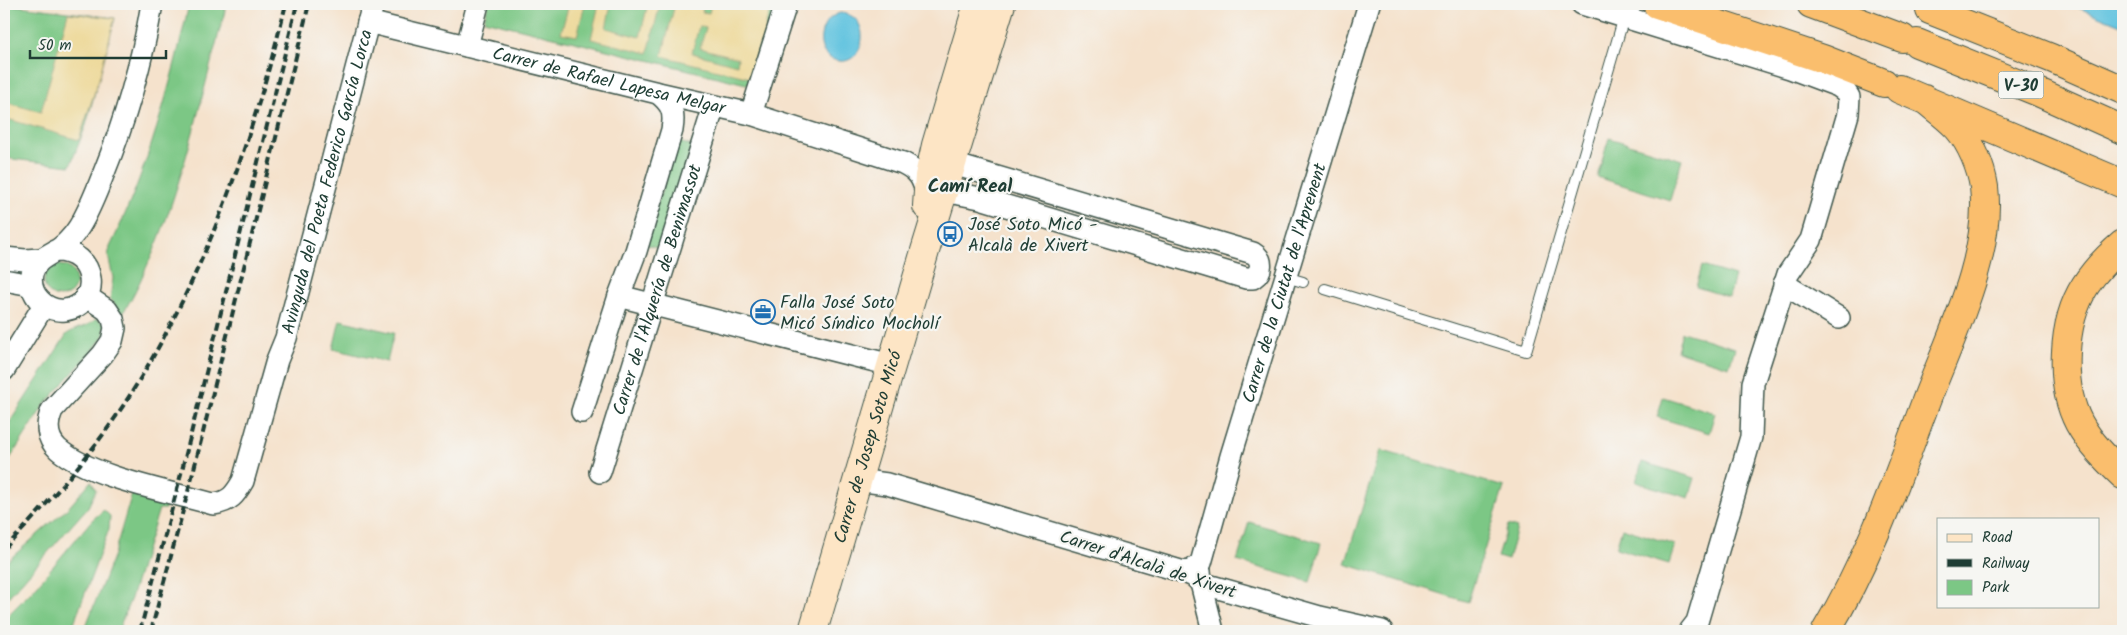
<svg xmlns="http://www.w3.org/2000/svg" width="2127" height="635" font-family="Kalam,sans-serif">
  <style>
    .green { fill: #7cc785; stroke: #4e825c }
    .sand { fill: #eeda9e; stroke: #868c69; fill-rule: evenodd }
    .water { fill: #61c3df; stroke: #40808a }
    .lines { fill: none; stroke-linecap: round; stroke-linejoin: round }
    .lane-casing { stroke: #3f564b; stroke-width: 12 }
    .street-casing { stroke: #3f564b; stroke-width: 24 }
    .secondary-casing { stroke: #3f564b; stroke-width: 30 }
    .highway-casing { stroke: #3f564b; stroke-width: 30 }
    .lane { stroke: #fff; stroke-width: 10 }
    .street { stroke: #fff; stroke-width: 21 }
    .secondary { stroke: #fde5c5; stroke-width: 28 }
    .highway { stroke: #fabe6d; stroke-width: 28 }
    .rail { stroke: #1f3d34; stroke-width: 4; stroke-dasharray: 8 4; stroke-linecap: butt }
    .labels { text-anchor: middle; stroke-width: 4.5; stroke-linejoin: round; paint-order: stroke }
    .shield { fill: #f6f6f2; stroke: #60746d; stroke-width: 1 }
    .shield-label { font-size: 16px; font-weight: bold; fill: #1f3d34 }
    .street-label { font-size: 18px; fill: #1f3d34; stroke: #f6f6f2 }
    .poi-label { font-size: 18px; fill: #1f3d34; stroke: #f6f6f2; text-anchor: start }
    .neighbourhood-label { font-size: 19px; font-weight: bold; fill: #1f3d34; stroke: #f6f6f2 }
  </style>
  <rect width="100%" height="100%" fill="#f6f6f2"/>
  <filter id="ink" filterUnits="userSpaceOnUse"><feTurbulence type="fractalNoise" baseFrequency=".02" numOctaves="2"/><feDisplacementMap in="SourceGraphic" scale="10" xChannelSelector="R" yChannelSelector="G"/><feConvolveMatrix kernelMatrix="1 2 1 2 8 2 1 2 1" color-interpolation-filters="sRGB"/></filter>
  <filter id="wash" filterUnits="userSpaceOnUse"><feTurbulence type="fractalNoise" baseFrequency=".0096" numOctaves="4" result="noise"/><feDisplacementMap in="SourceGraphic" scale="20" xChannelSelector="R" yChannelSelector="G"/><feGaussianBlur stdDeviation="1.12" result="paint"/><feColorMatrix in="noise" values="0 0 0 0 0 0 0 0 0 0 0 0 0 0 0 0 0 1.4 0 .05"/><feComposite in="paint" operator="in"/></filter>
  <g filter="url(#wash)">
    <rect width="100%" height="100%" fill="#f5e2cc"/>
    <path class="green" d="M4 4 115 18 86 125 70 166 4 158Z
      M189 4H227C203 87 187 172 153 253 143 274 135 295 122 314L110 299 113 278 108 255 110 247C148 169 170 88 189 4Z
      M488 4H779L754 86 484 20Z
      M1609 138 1682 160 1670 200 1597 177Z
      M677 141 692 146 661 249 645 244Z
      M44 281a16 16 0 1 1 32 0a16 16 0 1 1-32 0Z
      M1702 266 1735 276 1729 297 1696 287Z
      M96 319 105 323 104 335 94 349 45 404 4 468V431L67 334C77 327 86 328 96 319Z
      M340 320 394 333 387 362 333 349Z
      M1682 332 1735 348 1729 367 1677 351Z
      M1663 397 1715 413 1709 433 1657 417Z
      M1380 450 1504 487 1468 602 1345 564Z
      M1642 462 1695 478 1689 498 1636 482Z
      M91 481 96 490 88 507 4 602V564L69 507Z
      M133 490 168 499 165 509H159L131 598 118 631H84L114 554Z
      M104 510 110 516 109 529 71 631H4V619L33 590 92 520Z
      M1249 522 1321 543 1310 582 1237 561Z
      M1508 525 1517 528 1508 560 1498 557Z
      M1622 528 1675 545 1669 564 1616 548Z"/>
    <path class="sand" d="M569 4H585L577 36 561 33Z
      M599 4H611L606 28 640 37 648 4H660L648 53 591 39Z
      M675 4H704L702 12 709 13 711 4H772L765 27 771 30 767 45 760 43 750 78 662 56ZM699 26 706 28 700 48 738 58 737 65 692 53Z
      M68 13 115 18 99 79 79 140 4 118V102L41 112Z"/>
    <path class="water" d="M2069 4H2123V26Z
      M840 13C873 14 866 65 839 61 812 58 817 19 840 13Z"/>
  </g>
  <g filter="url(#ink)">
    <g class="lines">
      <defs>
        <path id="lane" d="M1286 277 1303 282
          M1325 289 1526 351 1624 17"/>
        <g id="street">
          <path d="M1582 4 1790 68 1838 86 1845 91 1849 97 1848 114 1811 240 1788 274 1753 383 1751 437 1697 622 1690 631"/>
          <path id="s1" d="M368 22 658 93 751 114 903 163C919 171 923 178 927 196"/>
          <path d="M467 46 478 4"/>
          <path d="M751 114 786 4"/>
          <path d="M944 191 980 198 1246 278H1253C1263 271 1263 259 1253 253L953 164"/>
          <path d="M55 251C97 250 103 305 65 310 45 312 28 294 32 274 35 261 45 257 55 251 64 247 74 235 79 227 89 211 96 193 103 175 125 121 142 62 152 4"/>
          <path d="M4 258 25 260 40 259"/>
          <path d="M4 280 26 284 32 288"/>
          <path d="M1784 284 1839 318"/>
          <path id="s2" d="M86 296 107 310 113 319 115 328 112 341 103 354 52 410C46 424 46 438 58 449 90 477 171 492 213 504 230 502 235 495 243 481L277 360 286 338 373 4"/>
          <path d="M619 296 891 365"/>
          <path d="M4 370 44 305"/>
          <path d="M582 412 619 296 636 251 672 130C675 112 672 104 658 93"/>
          <path id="s3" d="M600 472 714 106"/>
          <path d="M857 480 887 484 1184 572 1194 576 1201 583 1320 617 1382 631"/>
          <path d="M1200 571 1201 583 1213 631"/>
          <path id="s4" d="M1184 572 1191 571 1201 563 1231 456 1369 4"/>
        </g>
        <g id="secondary">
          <path d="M927 206 929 176 936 145 978 4"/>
          <path id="s5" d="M813 631 925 251 1001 4"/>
        </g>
        <path id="highway" d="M1657 4 1823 59 1884 83
          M1811 4 1902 38
          M1930 10 2051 58 2123 90
          M1917 43 2036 91 2123 130
          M1899 89 2123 184
          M2123 244C2109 256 2095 270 2085 286 2062 322 2059 385 2079 423 2090 443 2106 459 2123 475
          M1826 631C1870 558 1898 476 1928 396 1952 334 1992 254 1984 187 1981 167 1971 143 1958 128 1948 117 1935 108 1924 99"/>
      </defs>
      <use href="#lane" class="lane-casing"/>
      <use href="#street" class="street-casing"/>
      <use href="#secondary" class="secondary-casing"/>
      <use href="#highway" class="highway-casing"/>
      <use href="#lane" class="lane"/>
      <use href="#street" class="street"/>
      <use href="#secondary" class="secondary"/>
      <use href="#highway" class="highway"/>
      <path class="rail" d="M4 549C50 501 95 451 130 395 206 275 252 140 286 4
        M140 631 182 470 297 4
        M151 631 193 473 309 4"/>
    </g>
  </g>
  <defs>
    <symbol id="bus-ring" viewBox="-11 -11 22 22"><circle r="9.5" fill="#f6f6f2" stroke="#1f6fb2" stroke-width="1.5"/><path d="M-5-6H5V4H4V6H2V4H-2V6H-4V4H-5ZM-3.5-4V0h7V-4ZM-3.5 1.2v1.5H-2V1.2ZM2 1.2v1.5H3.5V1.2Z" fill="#1f6fb2"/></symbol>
    <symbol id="office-ring" viewBox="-11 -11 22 22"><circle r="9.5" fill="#f6f6f2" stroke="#1f6fb2" stroke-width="1.5"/><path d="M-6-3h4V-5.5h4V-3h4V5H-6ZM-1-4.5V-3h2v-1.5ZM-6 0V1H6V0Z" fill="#1f6fb2"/></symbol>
  </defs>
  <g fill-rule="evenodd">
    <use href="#bus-ring" x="936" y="220" width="28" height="28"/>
    <use href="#office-ring" x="749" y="298" width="28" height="28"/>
  </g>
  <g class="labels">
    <rect class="shield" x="1998.5" y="71.5" width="45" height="27" rx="4"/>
    <g class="shield-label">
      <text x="2021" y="91">V-30</text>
    </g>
    <g class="street-label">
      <text dy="6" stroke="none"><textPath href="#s1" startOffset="248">Carrer de Rafael Lapesa Melgar</textPath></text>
      <text dy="6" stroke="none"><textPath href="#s2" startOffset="709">Avinguda del Poeta Federico García Lorca</textPath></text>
      <text dy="6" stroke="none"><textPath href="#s4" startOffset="312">Carrer de la Ciutat de l'Aprenent</textPath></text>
      <text dy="6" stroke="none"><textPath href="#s3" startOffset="191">Carrer de l'Alquería de Benimassot</textPath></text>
      <text dy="6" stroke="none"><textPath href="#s5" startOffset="192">Carrer de Josep Soto Micó</textPath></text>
      <text transform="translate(1148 564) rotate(18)" y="6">Carrer d'Alcalà de Xivert</text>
    </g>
    <g class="poi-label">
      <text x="968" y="230">José Soto Micó -<tspan x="968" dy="21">Alcalà de Xivert</tspan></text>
      <text x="780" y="308">Falla José Soto<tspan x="780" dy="21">Micó Síndico Mocholí</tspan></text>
    </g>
    <g class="neighbourhood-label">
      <text x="970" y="192">Camí Real</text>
    </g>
  </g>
  <rect width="2127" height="635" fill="none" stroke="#f6f6f2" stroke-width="20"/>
  <rect x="1937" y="518" width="162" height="90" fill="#f6f6f2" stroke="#a0aca6"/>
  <rect x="1947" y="534" width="25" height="8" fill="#fde5c5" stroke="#a0aca6"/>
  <text x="1982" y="542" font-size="15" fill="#1f3d34">Road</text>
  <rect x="1947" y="559" width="25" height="8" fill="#1f3d34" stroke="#a0aca6"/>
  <text x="1982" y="568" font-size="15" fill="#1f3d34">Railway</text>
  <rect x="1947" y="580" width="25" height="15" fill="#7cc785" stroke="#a0aca6"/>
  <text x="1982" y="592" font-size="15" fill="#1f3d34">Park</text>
  <path d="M30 50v8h136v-8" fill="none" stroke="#1f3d34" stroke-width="2.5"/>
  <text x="38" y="50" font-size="15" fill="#1f3d34" stroke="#f6f6f2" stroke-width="4" paint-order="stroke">50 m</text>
</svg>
